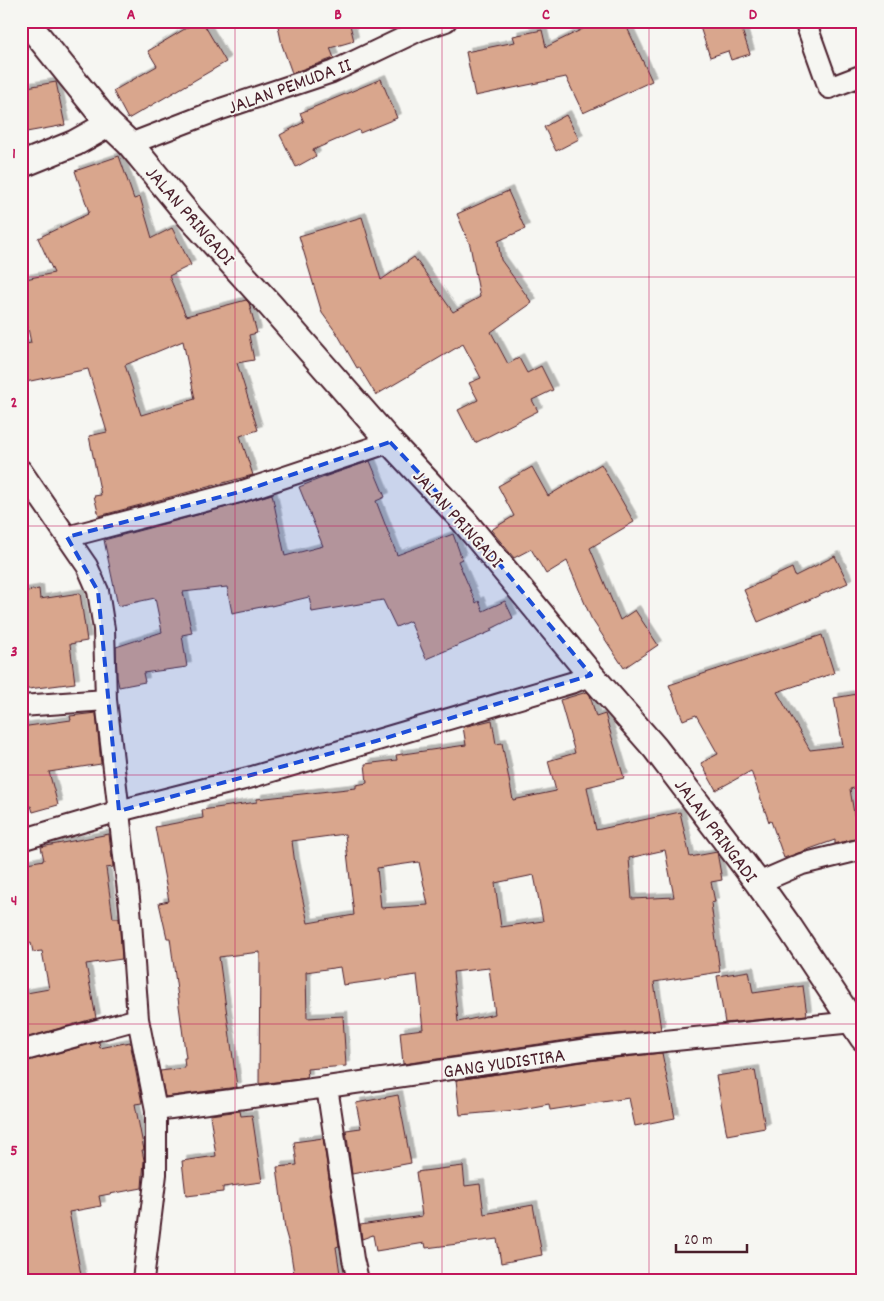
<svg xmlns="http://www.w3.org/2000/svg" width="884" height="1301" font-family="Dekko,sans-serif">
  <style>
    .building { fill: #d9a68d; stroke: #4a1f2b; fill-rule: evenodd; filter: url(#shadow) }
    .lines { fill: none; stroke-linecap: round; stroke-linejoin: round }
    .minor-casing { stroke: #4a1f2b; stroke-width: 24 }
    .tertiary-casing { stroke: #4a1f2b; stroke-width: 29 }
    .minor { stroke: #f6f6f2; stroke-width: 20 }
    .tertiary { stroke: #f6f6f2; stroke-width: 25 }
    .marked { fill: #1d4ed8; fill-opacity: 0.2; stroke: #1d4ed8; stroke-width: 4; stroke-dasharray: 10 6; stroke-linejoin: round }
    .grid { fill: none; stroke: #c2185b; stroke-width: 1; stroke-opacity: 0.55 }
    .labels { text-anchor: middle; stroke-width: 4; stroke-linejoin: round; paint-order: stroke }
    .street-label { font-size: 20px; fill: #4a1f2b; stroke: #f6f6f2 }
    .neatline { fill: none; stroke: #c2185b; stroke-width: 2 }
    .grid-label { font-size: 16px; text-anchor: middle; font-weight: bold; fill: #c2185b }
  </style>
  <defs>
    <filter id="shadow"><feDropShadow dx="4.5" dy="-4.5" stdDeviation="0" flood-color="#0004"/></filter>
  </defs>
  <rect width="100%" height="100%" fill="#f6f6f2"/>
  <filter id="ink" filterUnits="userSpaceOnUse"><feTurbulence type="fractalNoise" baseFrequency=".02" numOctaves="2"/><feDisplacementMap in="SourceGraphic" scale="10" xChannelSelector="R" yChannelSelector="G"/><feConvolveMatrix kernelMatrix="1 2 1 2 8 2 1 2 1" color-interpolation-filters="sRGB"/></filter>
  <g filter="url(#ink)">
    <path class="building" d="M198 21H202L226 62 128 119 113 91 157 66 148 51Z
      M277 21H349L354 41 330 48 334 58 292 73 282 45Z
      M599 21H624L652 81 583 113 566 77 475 96 466 52 515 42 513 36 542 30 546 47Z
      M698 21H739L750 54 731 60 728 51 710 57Z
      M381 79 397 118 360 133 359 130 313 150 316 156 296 167 280 135 304 122 300 113Z
      M56 82 65 125 21 133V88Z
      M566 115 579 139 556 151 544 127Z
      M119 156 134 199 140 197 152 238 172 228 191 265 169 276 186 316 246 300 249 303 257 333 249 335 254 360 237 363 258 430 240 436 253 475 99 516 94 496 101 495 89 436 107 432 88 369 21 383V345L31 343 21 294V280L54 273 38 238 88 214 87 213 89 212 75 171ZM183 341 195 399 141 415 125 365Z
      M508 191 525 229 498 241 501 260 532 303 491 332 508 364 519 358 527 373 541 366 553 390 532 400 538 411 475 443 458 410 478 400 469 383 481 378 463 344 376 395 359 367 357 368 338 335 322 313 299 236 362 217 381 280 414 257 453 312 480 297 470 245 457 214Z
      M370 461 385 497 376 501 397 555 453 534 462 559 458 561 476 603 479 601 483 611 505 601 513 618 491 629 492 631 426 659 410 621 396 627 383 600 312 612 309 597 271 606V605L232 613 227 587 183 592 192 633 182 635 187 667 143 673 145 682 119 687 117 677 116 647 162 632 155 598 118 606 104 540 246 502 272 494 285 556 323 546 299 487 327 476Z
      M601 464 634 522 590 548 620 620 635 610 658 645 624 668 591 618 567 561 546 574 531 549 514 558 491 530 514 516 498 486 532 467 548 496Z
      M835 556 848 583 758 622 744 590 792 568 795 576Z
      M39 589 40 599 80 593 87 641 70 644 75 683 21 690V592Z
      M822 635 834 673 777 692 810 750 843 746 834 698 863 693V786L850 789 858 838 835 844V840L784 858 771 821 769 822 751 771 716 790 701 763 718 754 696 715 683 720 669 685Z
      M587 692 590 695 596 717 605 714 624 778 587 787 596 830 680 812 690 857 717 852 722 880 711 882 715 902 711 903 720 972 654 982 661 1030 594 1036 403 1064 400 1032 423 1029 417 975 343 985 340 967 306 972 307 1018 343 1016 346 1066 307 1069 308 1078 259 1084 260 952 219 957 237 1087 165 1097 160 1071 185 1068 184 1058H186L170 938H167L159 903 169 901 155 827 203 818 202 810 257 802V799L356 788V785L367 783 365 764 397 760 396 755 466 745 463 727 492 720 496 744 502 743 513 800 556 791 548 761 575 753 560 700ZM345 834 354 915 308 923 295 864 292 841ZM665 850 674 897 632 899 629 858ZM419 862 428 905 381 908 377 868ZM534 875 543 921 501 927 495 883ZM489 968 495 1014 458 1022 453 972Z
      M96 713 101 764 49 772 58 805 33 812 31 806 21 809V727L71 720 70 716Z
      M109 834 113 867 106 868 113 918H119L122 959 86 964 96 1018 21 1039V1019H26L21 994 49 989 42 951 33 952 31 943 21 946V864L44 860 41 847Z
      M749 971 753 993 803 986 807 1015 725 1023 717 976Z
      M99 1042 100 1048 130 1042 142 1103 135 1104 144 1150H142L144 1160 142 1188 99 1196 101 1206 69 1212 82 1280H31L21 1229V1063Z
      M662 1053 675 1118 635 1126 629 1098 550 1110 549 1104 517 1110 460 1115 456 1080 597 1060Z
      M755 1070 765 1128 727 1135 716 1076Z
      M398 1095 411 1163 352 1174 346 1130 361 1128 356 1103Z
      M240 1111 241 1116 252 1115 262 1182 223 1187V1192L186 1196 182 1161 216 1156 210 1115Z
      M323 1138 339 1246 336 1247 341 1280H295L290 1248 285 1230 277 1167 297 1165 294 1142Z
      M463 1166 465 1186 480 1184 484 1214 533 1205 542 1255 501 1263 497 1239 426 1248 425 1243 376 1251 373 1235 362 1239 360 1225 422 1216 416 1172Z"/>
    <g class="lines">
      <defs>
        <path id="minor" d="M805 21 829 88 863 75
          M130 144 221 109 332 72 420 30 446 21
          M21 470 87 566 98 591 104 629 106 700 130 908 138 1019 156 1110V1174L143 1280
          M67 537 243 491 390 442
          M21 706 106 700
          M21 840 119 811 252 777 574 682 591 675
          M758 883 802 864 863 849
          M21 1051 138 1019
          M327 1087 353 1259 358 1280
          M156 1110 327 1087 596 1048 853 1022"/>
        <path id="tertiary" d="M26 21 109 124 130 144 190 217 270 305 390 442 464 521 591 675 655 748 758 883 790 928 863 1038
          M21 165 75 143 109 124"/>
      </defs>
      <use href="#minor" class="minor-casing"/>
      <use href="#tertiary" class="tertiary-casing"/>
      <use href="#minor" class="minor"/>
      <use href="#tertiary" class="tertiary"/>
    </g>
  </g>
  <path class="marked" d="M390 442 464 521 591 675 376 741 119 811 98 591 67 537 243 491Z"/>
  <path class="grid" d="M235 21V1280M442 21V1280M649 21V1280M21 277H863M21 526H863M21 775H863M21 1024H863"/>
  <g class="labels">
    <g class="street-label">
      <text transform="translate(289 85) rotate(-20)" y="7">JALAN PEMUDA II</text>
      <text transform="translate(191 215) rotate(49)" y="7">JALAN PRINGADI</text>
      <text transform="translate(459 518) rotate(48)" y="7">JALAN PRINGADI</text>
      <text transform="translate(717 830) rotate(53)" y="7">JALAN PRINGADI</text>
      <text transform="translate(504 1062) rotate(-8)" y="7">GANG YUDISTIRA</text>
    </g>
  </g>
  <rect width="884" height="1301" fill="none" stroke="#f6f6f2" stroke-width="55"/>
  <path d="M676 1244v8h71v-8" fill="none" stroke="#4a1f2b" stroke-width="2.5"/>
  <text x="684" y="1244" font-size="15" fill="#4a1f2b" stroke="#f6f6f2" stroke-width="4" paint-order="stroke">20 m</text>
  <rect x="28" y="28" width="828" height="1246" class="neatline"/>
  <g class="grid-label">
    <text x="131" y="19">A</text>
    <text x="338" y="19">B</text>
    <text x="546" y="19">C</text>
    <text x="753" y="19">D</text>
    <text x="14" y="158">1</text>
    <text x="14" y="407">2</text>
    <text x="14" y="656">3</text>
    <text x="14" y="905">4</text>
    <text x="14" y="1155">5</text>
  </g>
</svg>
